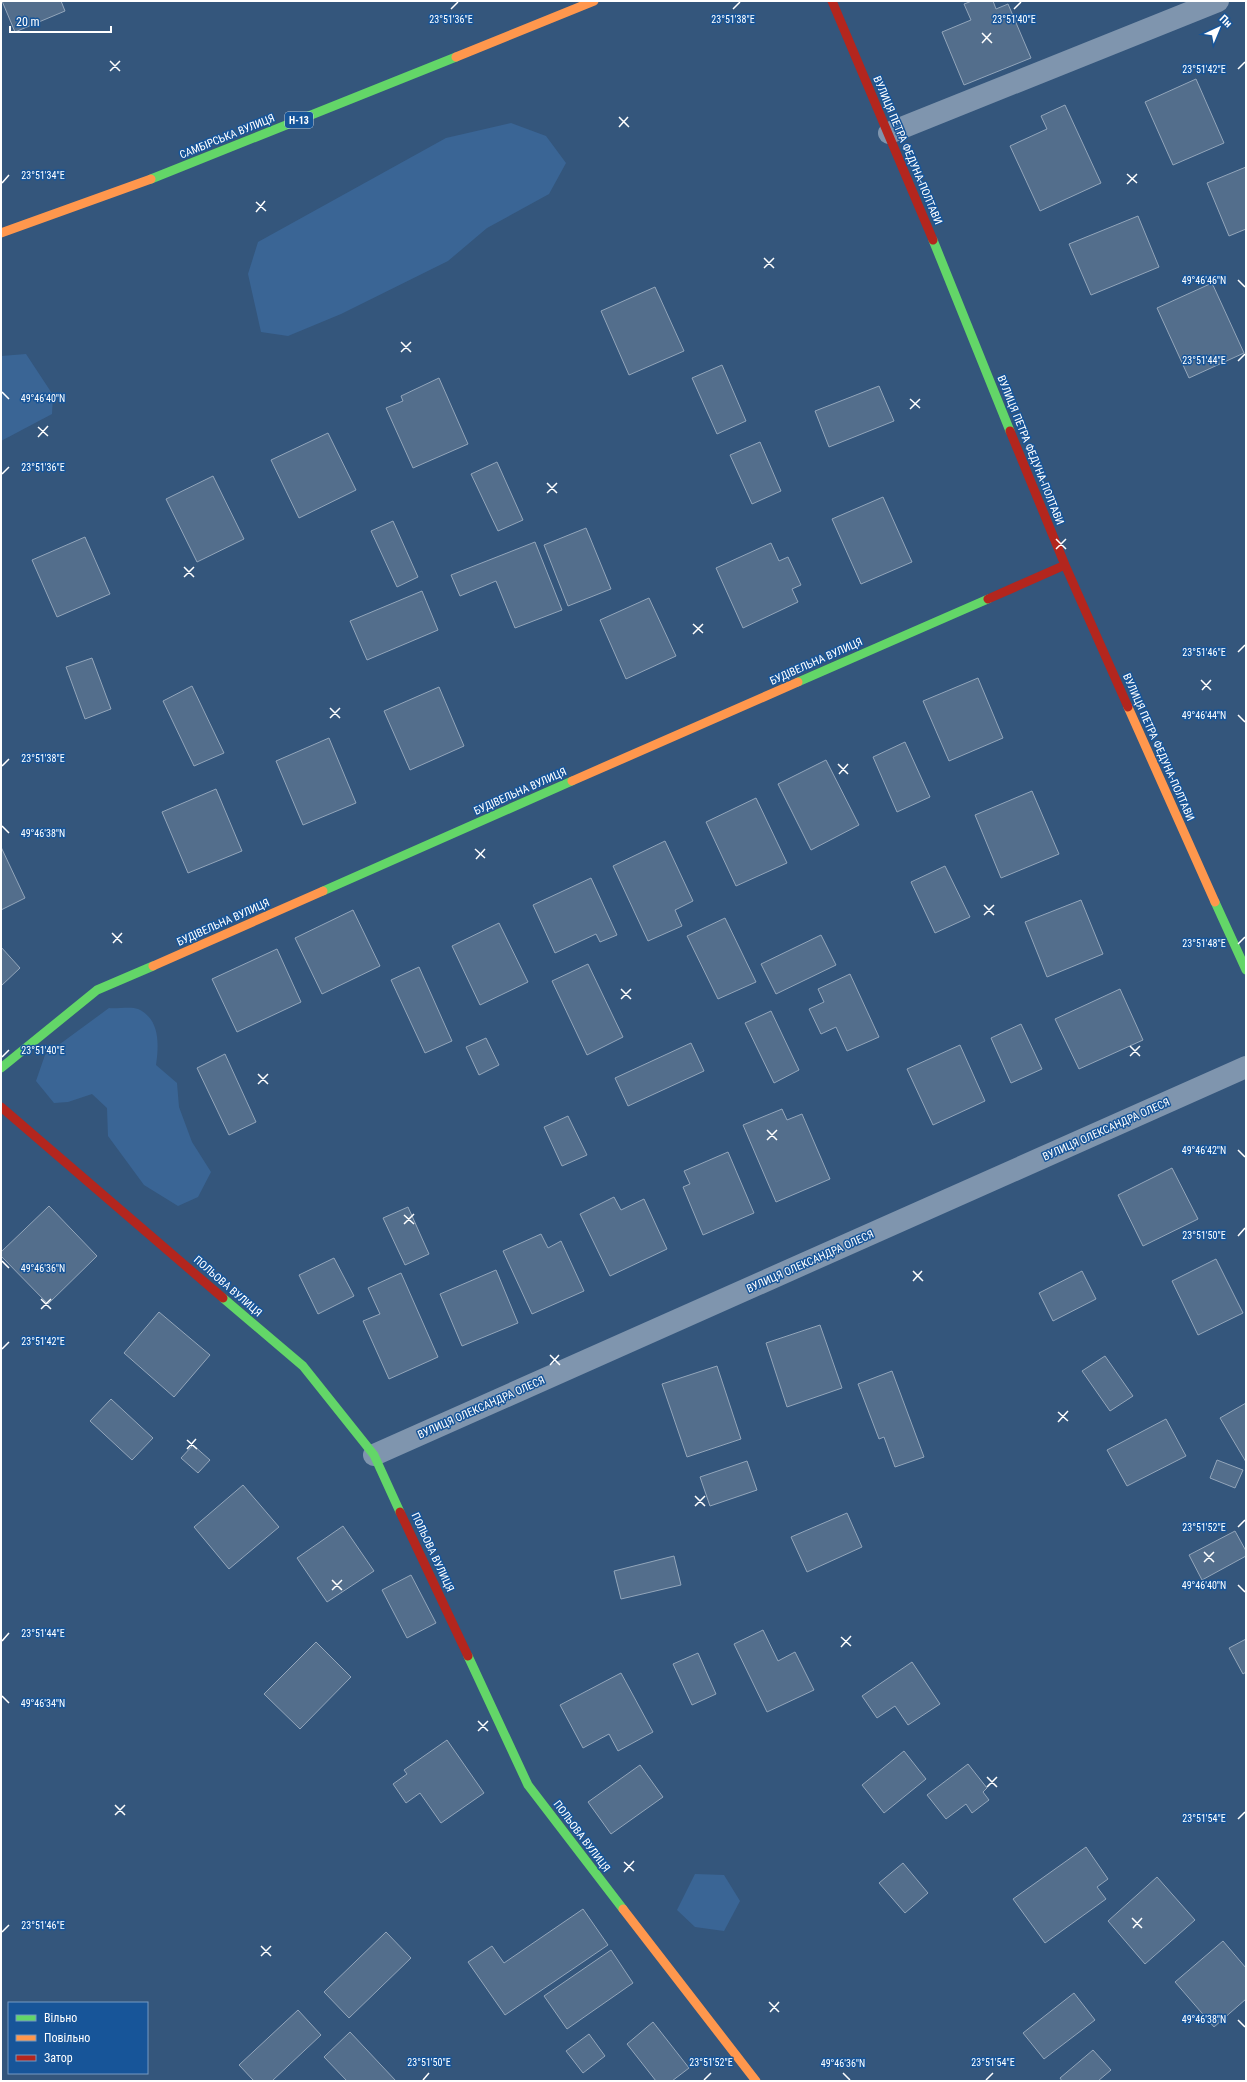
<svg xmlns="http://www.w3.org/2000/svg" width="1247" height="2082" font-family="'Roboto Condensed',sans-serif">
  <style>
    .water { fill: #3a6595 }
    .building { fill: #536e8c; stroke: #93a6bb }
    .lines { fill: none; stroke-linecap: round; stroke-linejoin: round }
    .street { stroke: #7f95ae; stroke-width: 22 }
    .fast { stroke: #63d668; stroke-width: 9 }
    .slow { stroke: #ff974d; stroke-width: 9 }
    .jam { stroke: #b3261e; stroke-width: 9 }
    .ticks { fill: none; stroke: #fff; stroke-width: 1.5 }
    .labels { text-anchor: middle; stroke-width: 3; stroke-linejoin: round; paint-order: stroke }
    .shield { fill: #175599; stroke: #b9cce0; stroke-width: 1 }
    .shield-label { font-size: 10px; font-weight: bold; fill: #fff }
    .street-label { font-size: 11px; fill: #fff; stroke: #175599 }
    .ticks-label { font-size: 10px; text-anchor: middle; fill: #fff; stroke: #175599; stroke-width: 3; stroke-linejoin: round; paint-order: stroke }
  </style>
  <rect width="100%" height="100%" fill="#34567c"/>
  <path class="water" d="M511 123 546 136 566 163 549 194 487 228 448 261 341 314 288 336 261 332 248 274 258 242 446 138Z
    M26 354 53 395 52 414 1 441V356Z
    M109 1008C117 1009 131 1006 138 1009 160 1019 159 1044 156 1065L177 1083 179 1107 192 1142 211 1172 198 1197 178 1206 144 1185 108 1136 107 1108 92 1094 68 1102 54 1103 36 1081 45 1055Z
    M695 1874 724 1875 740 1901 724 1931 695 1927 677 1910Z"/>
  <path class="building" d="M2 1H61L65 11 15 32Z
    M972 1H993L996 9 1008 4 1031 58 964 85 942 32 971 20 964 4Z
    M1196 79 1224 143 1173 165 1145 102Z
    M1065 105 1101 183 1040 211 1010 146 1047 129 1041 116Z
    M1246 167V229L1229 236 1207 183Z
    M1138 216 1159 267 1091 295 1069 244Z
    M1212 283 1244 353 1189 378 1157 308Z
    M655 287 684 351 629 375 601 311Z
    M722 365 746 421 717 434 692 378Z
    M439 378 468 444 413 468 386 408 403 401 401 396Z
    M879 386 894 421 829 447 815 411Z
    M328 433 356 490 299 518 271 460Z
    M760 442 781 491 752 504 730 455Z
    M497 462 523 520 498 531 471 474Z
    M213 476 244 539 197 562 166 499Z
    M883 497 912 562 861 584 832 519Z
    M393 521 418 577 397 587 371 531Z
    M586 528 611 589 568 606 544 545Z
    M85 537 110 594 57 617 32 560Z
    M535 542 562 610 515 628 496 581 460 596 451 575Z
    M771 543 779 561 788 557 801 585 792 589 798 602 743 628 716 568Z
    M422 591 438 630 367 660 350 621Z
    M649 598 676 656 626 679 600 620Z
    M92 658 111 709 85 719 66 667Z
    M978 678 1003 738 949 761 923 701Z
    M192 686 224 753 194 766 163 701Z
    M439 687 464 746 410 770 384 711Z
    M329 738 356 803 303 825 276 761Z
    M905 742 930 797 897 812 873 757Z
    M826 760 859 825 811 850 778 784Z
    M216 789 242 851 188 873 162 812Z
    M1032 791 1059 854 1001 878 975 815Z
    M756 798 787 863 736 886 706 822Z
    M665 841 693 901 675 910 682 926 648 941 613 866Z
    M1 847 25 898 1 910Z
    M945 866 970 917 935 933 911 882Z
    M591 878 617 935 600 942 596 934 555 953 533 905Z
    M1081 900 1103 954 1047 977 1025 922Z
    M353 910 380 966 322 994 295 938Z
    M725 918 756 982 718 999 687 936Z
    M499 923 528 982 480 1005 452 946Z
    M821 935 836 965 776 994 761 964Z
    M1 947 20 968 1 986Z
    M277 949 301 1002 237 1032 212 979Z
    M588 964 623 1037 587 1055 552 981Z
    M419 967 452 1041 425 1053 391 980Z
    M850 974 879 1037 847 1051 836 1027 821 1034 809 1009 824 1002 818 989Z
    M1120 989 1143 1040 1079 1069 1055 1019Z
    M771 1011 799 1070 774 1083 745 1023Z
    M1021 1024 1042 1069 1011 1083 991 1038Z
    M486 1038 499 1065 479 1075 466 1047Z
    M691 1043 704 1071 628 1106 615 1078Z
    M960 1045 985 1101 933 1125 907 1069Z
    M225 1054 256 1122 229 1135 197 1068Z
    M782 1109 787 1120 802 1114 830 1179 776 1202 743 1125Z
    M568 1116 587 1155 562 1166 544 1127Z
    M728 1152 754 1213 703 1235 683 1187 690 1184 684 1171Z
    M1172 1168 1198 1219 1143 1246 1118 1195Z
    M614 1197 621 1210 644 1199 667 1249 610 1276 580 1214Z
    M49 1206 97 1256 48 1304 1 1256V1252Z
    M408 1207 429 1254 405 1265 383 1218Z
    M541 1234 548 1248 561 1241 584 1291 532 1314 503 1251Z
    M334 1258 354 1296 318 1314 299 1275Z
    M1216 1259 1243 1313 1198 1335 1172 1281Z
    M496 1270 518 1323 462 1346 440 1294Z
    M1082 1271 1096 1299 1053 1321 1039 1293Z
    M401 1273 438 1357 389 1379 363 1321 380 1314 368 1288Z
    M159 1312 210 1355 174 1397 124 1353Z
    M820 1325 842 1388 787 1407 766 1343Z
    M1105 1356 1133 1396 1110 1411 1082 1371Z
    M717 1366 741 1439 687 1457 662 1384Z
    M892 1371 924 1457 895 1467 884 1437 879 1439 858 1384Z
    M111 1399 153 1438 132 1460 90 1421Z
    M1246 1403V1462L1220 1418Z
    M1166 1419 1186 1456 1127 1486 1107 1450Z
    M193 1445 210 1460 198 1473 181 1458Z
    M1217 1460 1243 1470 1235 1488 1210 1478Z
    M747 1461 757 1490 710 1506 700 1477Z
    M243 1485 279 1527 229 1569 194 1527Z
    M847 1513 862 1547 807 1572 791 1537Z
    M343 1526 374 1571 327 1602 297 1558Z
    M1235 1531 1246 1551V1556L1202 1580 1189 1555Z
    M674 1556 681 1585 621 1599 614 1571Z
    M411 1575 436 1623 407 1638 382 1590Z
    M763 1630 778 1661 795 1652 814 1690 767 1712 734 1644Z
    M1246 1639V1672L1243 1674 1229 1648Z
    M316 1642 351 1677 300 1729 264 1694Z
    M698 1653 716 1694 692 1705 673 1664Z
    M912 1662 940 1704 908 1725 895 1706 877 1718 862 1696Z
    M621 1673 653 1732 618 1751 609 1734 583 1748 560 1705Z
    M447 1740 484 1793 441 1823 420 1793 406 1803 393 1784 407 1774 404 1770Z
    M904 1751 926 1779 884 1813 862 1785Z
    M968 1764 987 1788 983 1792 989 1800 972 1813 966 1804 946 1819 927 1795Z
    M640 1765 663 1797 611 1834 588 1802Z
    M1086 1847 1108 1879 1097 1887 1106 1899 1045 1943 1013 1899Z
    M903 1863 928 1893 905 1913 879 1883Z
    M1157 1877 1195 1920 1145 1964 1108 1921Z
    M583 1909 608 1945 505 2015 468 1962 492 1946 504 1963Z
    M386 1932 411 1958 349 2018 324 1992Z
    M1223 1941 1246 1968V1999L1214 2027 1175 1982Z
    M611 1950 633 1983 567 2029 544 1996Z
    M1074 1993 1095 2020 1044 2059 1023 2033Z
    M298 2010 321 2035 272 2081H254L239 2065Z
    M653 2022 689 2068 672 2081H656L627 2044Z
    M350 2032 396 2081H347L324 2057Z
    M589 2034 605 2056 583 2073 566 2051Z
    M1093 2050 1111 2070 1098 2081H1062L1060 2078Z"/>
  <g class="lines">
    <path class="street" d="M889 133 1218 1
      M374 1455 1246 1067"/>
    <path class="fast" d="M151 179 456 57
      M933 240 1010 431
      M798 682 988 599
      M323 891 572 781
      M1215 902 1246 970
      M1 1068 97 990 153 966
      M223 1298 303 1366 374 1455 400 1512
      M468 1656 528 1785 623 1909"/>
    <path class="slow" d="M456 57 594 1
      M1 233 151 179
      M1128 707 1215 902
      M572 781 798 682
      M153 966 323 891
      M623 1909 756 2081"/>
    <path class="jam" d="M832 1 933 240
      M1010 431 1065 565 1128 707
      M988 599 1065 565
      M1 1107 223 1298
      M400 1512 468 1656"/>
  </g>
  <path class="ticks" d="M451 9 458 2M733 9 740 2M1014 9 1021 2M982 33 992 43M982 43 991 33M110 61 120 71M1238 69 1245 62M110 71 120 61M619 117 629 127M619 127 628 117M1127 174 1137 183M2 183 9 175M1127 184 1137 174M256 202 266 211M256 212 265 201M764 258 774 268M764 268 774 258M1238 280 1245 287M401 342 411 352M401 352 411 342M1238 361 1245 354M2 392 9 399M910 399 920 408M910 409 920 399M38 427 48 436M38 437 48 426M2 474 9 467M547 483 557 493M547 493 557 483M1056 539 1066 549M1056 549 1066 539M184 567 194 577M184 577 194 567M693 624 703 633M693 634 703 624M1238 652 1245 645M1201 680 1211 690M1202 690 1211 680M330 708 340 718M1238 715 1245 722M330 718 340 708M838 764 848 774M2 766 9 759M839 774 848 764M2 826 9 833M475 849 485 858M476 859 485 849M984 905 994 915M984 915 994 905M112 933 122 943M113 943 122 933M1238 944 1245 937M621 989 631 999M621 999 631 989M1130 1046 1140 1056M1130 1056 1140 1046M2 1057 9 1050M258 1074 268 1084M258 1084 268 1074M767 1130 777 1140M767 1140 777 1130M1238 1150 1245 1157M404 1215 414 1224M404 1224 414 1214M1238 1236 1245 1228M2 1261 9 1268M913 1271 923 1281M913 1281 922 1271M41 1299 51 1309M41 1309 51 1299M2 1349 9 1342M550 1355 560 1365M550 1365 559 1355M1058 1412 1068 1421M1058 1422 1068 1411M187 1440 197 1449M187 1449 196 1439M695 1496 705 1506M695 1506 705 1496M1238 1527 1245 1520M1204 1552 1214 1562M1204 1562 1214 1552M332 1580 342 1590M1238 1585 1245 1592M332 1590 342 1580M841 1637 851 1646M2 1641 9 1633M841 1647 851 1636M2 1696 9 1703M478 1721 488 1731M478 1731 488 1721M987 1777 997 1787M987 1787 997 1777M115 1805 125 1815M115 1815 125 1805M1238 1819 1245 1812M624 1862 634 1871M624 1872 634 1861M1132 1918 1142 1928M1133 1928 1142 1918M2 1932 9 1925M261 1946 271 1956M261 1956 271 1946M769 2002 779 2012M770 2012 779 2002M1238 2020 1245 2027M843 2073 850 2080M423 2080 429 2073M704 2080 711 2073M986 2080 993 2073"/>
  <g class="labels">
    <rect class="shield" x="285" y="112" width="28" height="16" rx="3"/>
    <g class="shield-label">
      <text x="299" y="124">Н-13</text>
    </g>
    <g class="street-label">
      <text transform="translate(227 136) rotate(-22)" y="4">САМБІРСЬКА ВУЛИЦЯ</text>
      <text transform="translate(908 150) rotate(67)" y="4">ВУЛИЦЯ ПЕТРА ФЕДУНА-ПОЛТАВИ</text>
      <text transform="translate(1031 450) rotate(68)" y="4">ВУЛИЦЯ ПЕТРА ФЕДУНА-ПОЛТАВИ</text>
      <text transform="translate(816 661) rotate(-24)" y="4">БУДІВЕЛЬНА ВУЛИЦЯ</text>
      <text transform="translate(1159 747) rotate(66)" y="4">ВУЛИЦЯ ПЕТРА ФЕДУНА-ПОЛТАВИ</text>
      <text transform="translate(520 791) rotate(-24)" y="4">БУДІВЕЛЬНА ВУЛИЦЯ</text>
      <text transform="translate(223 922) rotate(-24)" y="4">БУДІВЕЛЬНА ВУЛИЦЯ</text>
      <text transform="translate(1106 1129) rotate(-24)" y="4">ВУЛИЦЯ ОЛЕКСАНДРА ОЛЕСЯ</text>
      <text transform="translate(810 1261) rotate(-24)" y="4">ВУЛИЦЯ ОЛЕКСАНДРА ОЛЕСЯ</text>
      <text transform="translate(228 1286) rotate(41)" y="4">ПОЛЬОВА ВУЛИЦЯ</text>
      <text transform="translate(481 1407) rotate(-24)" y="4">ВУЛИЦЯ ОЛЕКСАНДРА ОЛЕСЯ</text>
      <text transform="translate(433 1552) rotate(65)" y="4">ПОЛЬОВА ВУЛИЦЯ</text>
      <text transform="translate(582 1836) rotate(53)" y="4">ПОЛЬОВА ВУЛИЦЯ</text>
    </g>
  </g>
  <g class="ticks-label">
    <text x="451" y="23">23°51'36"E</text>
    <text x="733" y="23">23°51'38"E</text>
    <text x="1014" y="23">23°51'40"E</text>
    <text x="1204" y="73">23°51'42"E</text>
    <text x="43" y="179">23°51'34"E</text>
    <text x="1204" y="284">49°46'46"N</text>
    <text x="1204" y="364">23°51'44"E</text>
    <text x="43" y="402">49°46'40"N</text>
    <text x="43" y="471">23°51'36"E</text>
    <text x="1204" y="656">23°51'46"E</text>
    <text x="1204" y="719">49°46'44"N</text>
    <text x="43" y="762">23°51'38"E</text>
    <text x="43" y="837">49°46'38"N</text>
    <text x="1204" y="947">23°51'48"E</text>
    <text x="43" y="1054">23°51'40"E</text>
    <text x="1204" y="1154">49°46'42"N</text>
    <text x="1204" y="1239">23°51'50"E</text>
    <text x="43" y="1272">49°46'36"N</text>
    <text x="43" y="1345">23°51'42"E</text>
    <text x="1204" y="1531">23°51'52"E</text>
    <text x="1204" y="1589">49°46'40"N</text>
    <text x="43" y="1637">23°51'44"E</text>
    <text x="43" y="1707">49°46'34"N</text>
    <text x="1204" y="1822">23°51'54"E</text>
    <text x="43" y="1929">23°51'46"E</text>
    <text x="1204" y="2023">49°46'38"N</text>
    <text x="429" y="2066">23°51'50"E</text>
    <text x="711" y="2066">23°51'52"E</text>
    <text x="993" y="2066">23°51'54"E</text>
    <text x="843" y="2067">49°46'36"N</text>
  </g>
  <rect width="1247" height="2082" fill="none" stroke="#ffffff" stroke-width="4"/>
  <rect x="8" y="2002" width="140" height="72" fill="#175599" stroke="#7499c2"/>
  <rect x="16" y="2015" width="20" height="6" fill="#63d668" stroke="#7499c2"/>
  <text x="44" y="2022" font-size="12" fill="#ffffff">Вільно</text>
  <rect x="16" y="2035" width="20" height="6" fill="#ff974d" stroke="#7499c2"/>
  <text x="44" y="2042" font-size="12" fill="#ffffff">Повільно</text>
  <rect x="16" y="2055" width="20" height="6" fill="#b3261e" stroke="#7499c2"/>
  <text x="44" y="2062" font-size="12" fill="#ffffff">Затор</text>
  <g transform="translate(1219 28) rotate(44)" stroke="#175599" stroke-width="3" paint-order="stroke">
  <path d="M0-3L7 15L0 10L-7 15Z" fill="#ffffff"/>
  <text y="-6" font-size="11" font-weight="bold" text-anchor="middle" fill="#ffffff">Пн</text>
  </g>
  <path d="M10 26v6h101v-6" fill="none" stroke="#ffffff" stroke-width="2"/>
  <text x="16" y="26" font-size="12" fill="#ffffff" stroke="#175599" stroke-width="3" paint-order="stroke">20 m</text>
</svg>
